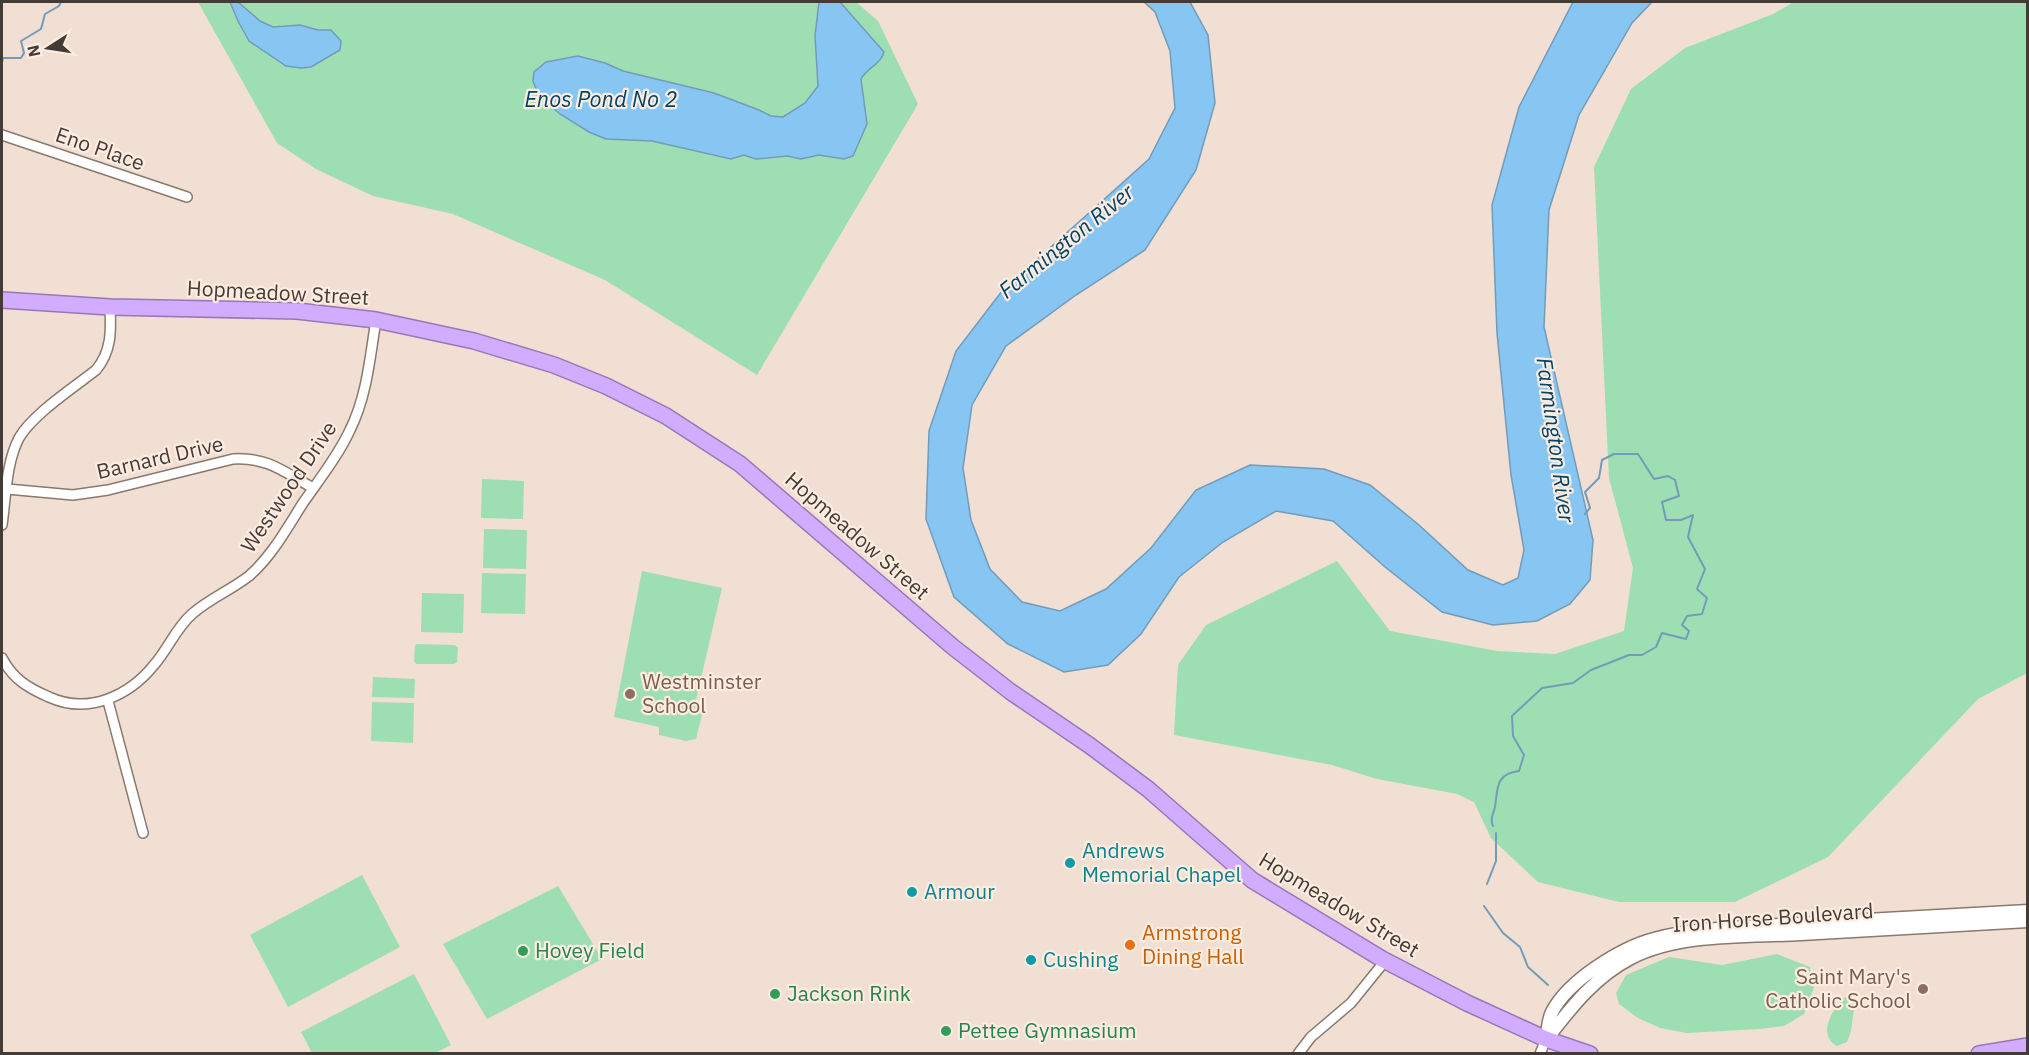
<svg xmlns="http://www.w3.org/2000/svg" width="2029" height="1055" font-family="'IBM Plex Sans',sans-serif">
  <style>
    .green { fill: #9edeb3 }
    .water { fill: #87c5f3; stroke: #729cba; stroke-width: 1.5 }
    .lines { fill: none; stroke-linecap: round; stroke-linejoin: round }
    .stream { stroke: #729cba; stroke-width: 2 }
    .minor-casing { stroke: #89796e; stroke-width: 12 }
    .tertiary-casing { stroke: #89796e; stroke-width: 15 }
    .trunk-casing { stroke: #9877b9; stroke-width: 18 }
    .minor { stroke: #fff; stroke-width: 9 }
    .tertiary { stroke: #fff; stroke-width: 12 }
    .trunk { stroke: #d2acff; stroke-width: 15 }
    .education-dot { fill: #8d6e63; stroke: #fdecdf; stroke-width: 2 }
    .culture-dot { fill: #0f9aa8; stroke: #fdecdf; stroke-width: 2 }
    .food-dot { fill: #e8710a; stroke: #fdecdf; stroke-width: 2 }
    .leisure-dot { fill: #2e9e5b; stroke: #fdecdf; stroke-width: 2 }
    .labels { text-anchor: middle; stroke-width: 4.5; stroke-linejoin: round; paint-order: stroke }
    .street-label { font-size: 21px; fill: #423b36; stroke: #fdecdf }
    .education-label { font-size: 21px; fill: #785e54; stroke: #fdecdf; text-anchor: start }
    .culture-label { font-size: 21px; fill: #0d838f; stroke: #fdecdf; text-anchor: start }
    .food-label { font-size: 21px; fill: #c56008; stroke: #fdecdf; text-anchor: start }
    .leisure-label { font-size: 21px; fill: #27864d; stroke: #fdecdf; text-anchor: start }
    .water-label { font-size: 22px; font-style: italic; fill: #014469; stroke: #fdecdf }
  </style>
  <rect width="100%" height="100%" fill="#f0dfd2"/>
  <path class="green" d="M198 2H856L878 21 918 104 757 375 605 280 453 214 373 196 316 169 277 143Z
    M1794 2H2027V673L1978 699 1828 857 1735 902H1619L1538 882 1491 838 1474 802 1457 794 1377 779 1332 765 1174 735 1178 665 1206 625 1337 561 1390 631 1497 651 1555 654 1624 631 1633 568 1609 478 1594 167 1631 89 1685 48 1773 14Z
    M482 479 524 481 523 519 481 518Z
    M484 529 527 530 526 569 483 568Z
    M642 571 722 588 695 704 704 707 696 739 686 741 659 735V727L614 717Z
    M482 573 526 574 525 614 481 613Z
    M422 593 464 594 463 633 421 632Z
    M416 644 455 645 458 648 457 662 454 664H416L414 661 415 646Z
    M373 677 415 679 414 698 372 697Z
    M372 702 414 703 413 743 371 741Z
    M362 875 400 947 288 1007 250 935Z
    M558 886 602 959 487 1019 443 944Z
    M1777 954 1810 967 1814 988 1804 1014 1784 1026 1760 1029 1687 1033 1660 1028 1638 1018 1619 1004 1616 993 1626 975 1669 957 1722 965Z
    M414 974 451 1045 435 1053H312L301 1032Z
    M1845 997 1857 999C1851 1014 1854 1028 1847 1042L1837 1046C1816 1035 1833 1008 1845 997Z"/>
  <path class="water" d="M230 2H238L260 21 273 27 300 25 318 30H331L341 41 340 50 311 67 301 68 286 66 249 41 238 21Z
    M819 2H840L884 52C881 64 867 68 861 79L867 124 853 156 844 159 819 155 801 159 787 156 756 159 744 155 731 159 652 141 606 139 589 132 560 114 539 96 533 81 534 72 546 62 578 56 605 63 623 71 714 93 759 110 771 116 783 117 805 103 818 86 815 36Z
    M1144 2H1190L1208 35 1215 103 1196 170 1145 250 1076 295 1006 346 972 405 963 468 971 520 990 569 1022 602 1060 611 1106 589 1151 548 1196 490 1250 465 1324 469 1370 485 1419 525 1468 570 1503 585 1518 578 1524 550 1511 475 1497 333 1492 205 1519 107 1573 2H1652L1632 23 1579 115 1549 210 1544 327 1593 540 1590 580 1570 604 1537 621 1493 625 1442 612 1385 567 1333 521 1276 511 1223 542 1179 577 1141 634 1108 665 1064 672 1008 644 954 597 926 519 929 431 956 351 1002 291 1149 159 1175 108 1170 51 1155 12Z"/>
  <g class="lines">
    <path class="stream" d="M2 62 3 58H21L24 53 21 41 41 29 45 14 59 6 61 2
      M1493 826C1490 818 1493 815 1495 807 1498 788 1495 774 1519 771L1524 755 1513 736 1512 716 1542 688 1573 683 1591 670 1629 655H1642L1656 647 1662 633 1686 639 1689 631 1682 625 1687 616 1702 614 1707 598 1697 589 1705 569 1688 537 1693 515 1681 520H1666L1662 502 1679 496 1675 480 1668 476 1654 479 1638 454H1614L1602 460 1599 478 1585 492 1590 508 1585 514
      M1487 884 1496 861V833
      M1484 906 1503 933 1520 947 1528 967 1548 985"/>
    <defs>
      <path id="minor" d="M2 135 187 197
        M7 489 73 495 108 490 233 459C268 457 284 472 313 488
        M2 525C6 497 6 463 19 438 33 414 73 388 96 370 112 351 111 330 110 307
        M2 658C13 679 28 688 49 697 88 715 129 696 154 665 168 649 176 628 192 614 209 599 231 590 249 576 272 556 287 528 303 503 319 480 338 456 350 430 367 396 370 357 376 320
        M108 701 143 833
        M1298 1054 1311 1037 1351 1003 1385 961
        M1540 1054 1546 1039"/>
      <path id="tertiary" d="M1549 1036C1573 1005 1596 976 1631 958 1679 933 1747 937 1801 934 1876 930 1952 926 2028 921
        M1546 1039C1548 1031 1548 1019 1552 1012 1568 981 1620 948 1654 939 1698 927 1754 927 1799 924 1875 919 1951 915 2028 911"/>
      <path id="trunk" d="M2 300 110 307 297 311 376 320 474 341 554 365 606 386 666 416 740 464 953 647 1011 692 1089 745 1148 789 1252 880 1382 959 1467 1003 1546 1039 1590 1054
        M1979 1054 2028 1046"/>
    </defs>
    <use href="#minor" class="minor-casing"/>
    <use href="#tertiary" class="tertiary-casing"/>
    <use href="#trunk" class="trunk-casing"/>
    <use href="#minor" class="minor"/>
    <use href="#tertiary" class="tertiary"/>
    <use href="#trunk" class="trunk"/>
  </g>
  <g class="education-dot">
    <circle cx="630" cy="694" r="6"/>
    <circle cx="1923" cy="989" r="6"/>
  </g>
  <g class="culture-dot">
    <circle cx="1070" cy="863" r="6"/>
    <circle cx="912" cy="892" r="6"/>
    <circle cx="1031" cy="960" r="6"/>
  </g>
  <circle class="food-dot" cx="1130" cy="945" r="6"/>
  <g class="leisure-dot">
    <circle cx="523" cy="951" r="6"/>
    <circle cx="775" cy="994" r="6"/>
    <circle cx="946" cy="1031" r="6"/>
  </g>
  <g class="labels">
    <g class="street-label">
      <text transform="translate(100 149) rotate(19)" y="7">Eno Place</text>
      <text transform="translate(278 293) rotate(3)" y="7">Hopmeadow Street</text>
      <text transform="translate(160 458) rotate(-13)" y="7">Barnard Drive</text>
      <text transform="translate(289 487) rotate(-56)" y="7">Westwood Drive</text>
      <text transform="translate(857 536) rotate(41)" y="7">Hopmeadow Street</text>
      <text transform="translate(1339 905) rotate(31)" y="7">Hopmeadow Street</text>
      <text transform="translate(1773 918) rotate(-4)" y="7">Iron Horse Boulevard</text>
    </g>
    <g class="education-label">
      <text x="642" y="689">Westminster<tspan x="642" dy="24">School</tspan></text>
      <text x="1911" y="984" text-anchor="end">Saint Mary's<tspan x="1911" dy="24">Catholic School</tspan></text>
    </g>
    <g class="culture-label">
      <text x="1082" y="858">Andrews<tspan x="1082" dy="24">Memorial Chapel</tspan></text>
      <text x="924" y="899">Armour</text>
      <text x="1043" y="967">Cushing</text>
    </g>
    <g class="food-label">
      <text x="1142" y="940">Armstrong<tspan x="1142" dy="24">Dining Hall</tspan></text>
    </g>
    <g class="leisure-label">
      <text x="535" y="958">Hovey Field</text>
      <text x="787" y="1001">Jackson Rink</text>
      <text x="958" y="1038">Pettee Gymnasium</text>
    </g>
    <g class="water-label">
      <text x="601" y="107">Enos Pond No 2</text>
      <text transform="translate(1066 241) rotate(-39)" y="8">Farmington River</text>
      <text transform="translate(1556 440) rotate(82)" y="8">Farmington River</text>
    </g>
  </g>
  <rect width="2029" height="1055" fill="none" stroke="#423b36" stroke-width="6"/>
  <g transform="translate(48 48) rotate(258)" stroke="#fdecdf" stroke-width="4.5" paint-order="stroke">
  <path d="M0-4.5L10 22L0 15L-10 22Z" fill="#423b36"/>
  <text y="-9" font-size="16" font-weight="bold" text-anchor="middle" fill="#423b36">N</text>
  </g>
</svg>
